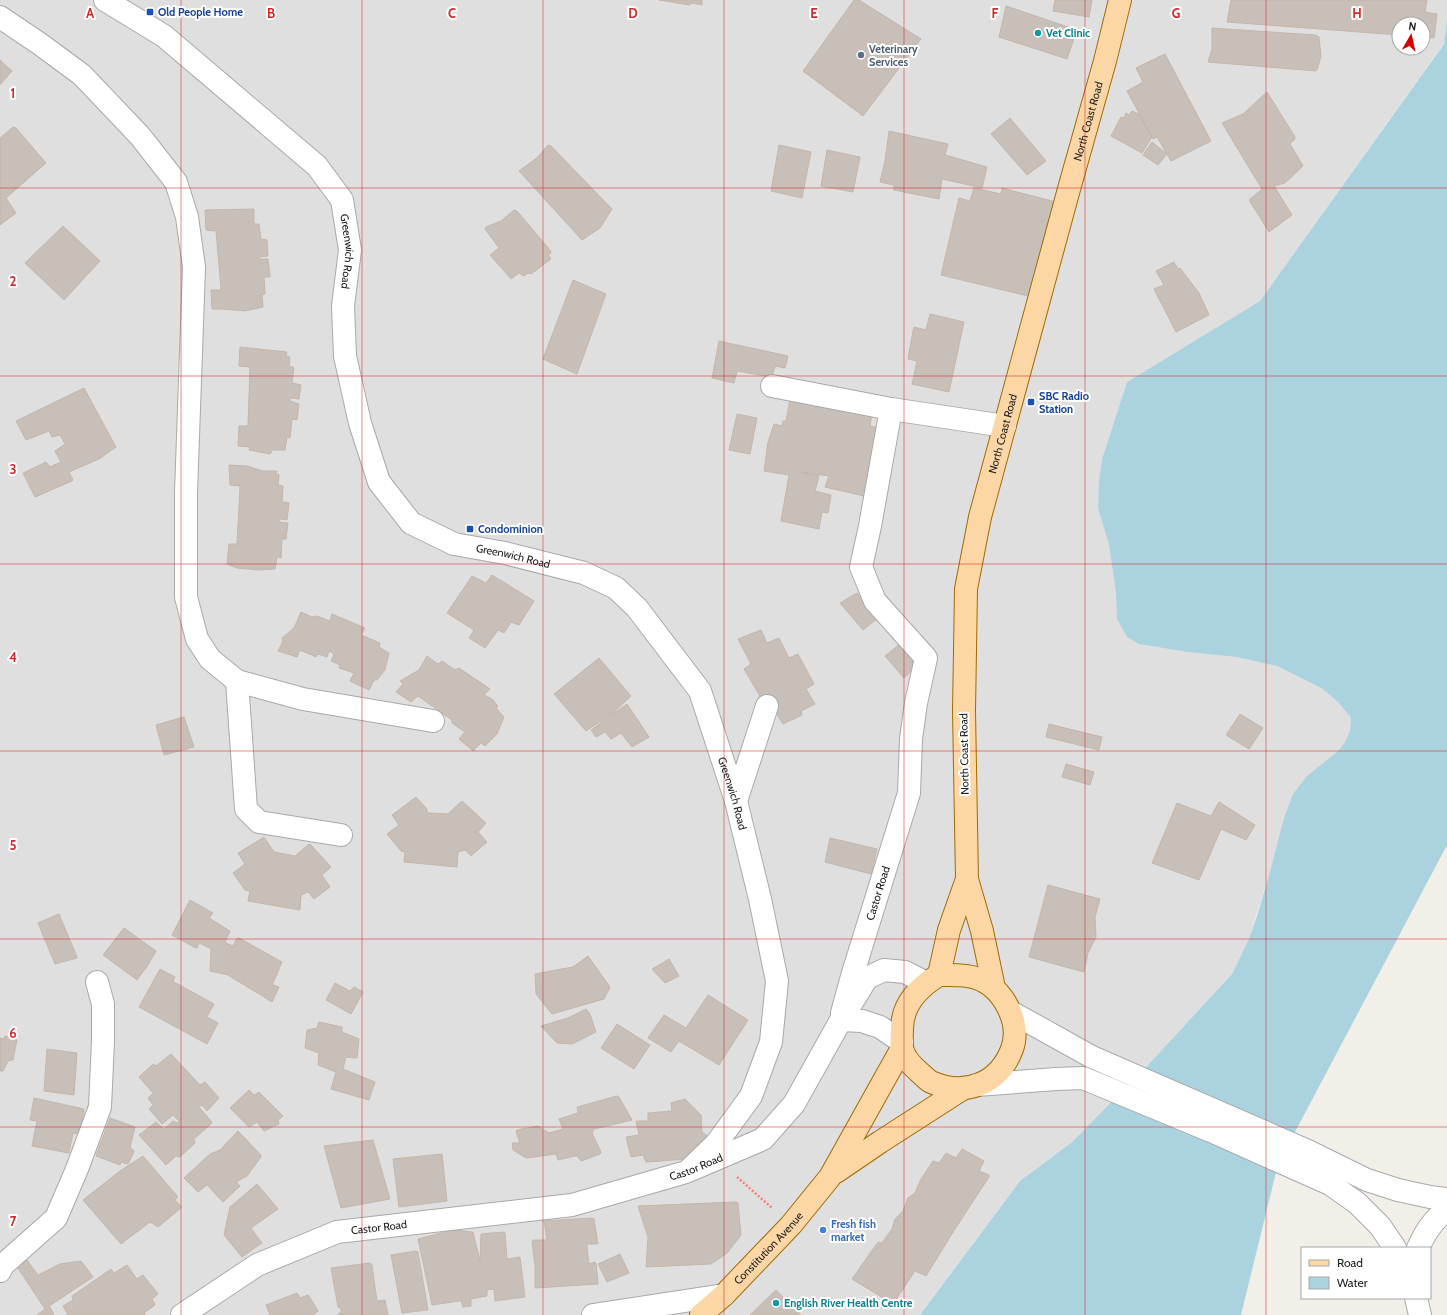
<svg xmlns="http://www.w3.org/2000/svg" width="1447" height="1315" font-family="Cabin,sans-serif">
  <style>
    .residential { fill: #e0dfdf; fill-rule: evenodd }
    .water { fill: #aad3df }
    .building { fill: #c7bfb8; stroke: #c4b6ab }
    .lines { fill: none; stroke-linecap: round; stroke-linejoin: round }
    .minor-casing { stroke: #a9a9a9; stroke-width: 24 }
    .tertiary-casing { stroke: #a9a9a9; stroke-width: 24 }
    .primary-casing { stroke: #a06b00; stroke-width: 24 }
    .path { stroke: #fa8072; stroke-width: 2.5; stroke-dasharray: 2 2; stroke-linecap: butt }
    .minor { stroke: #fff; stroke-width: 22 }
    .tertiary { stroke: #fff; stroke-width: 22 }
    .primary { stroke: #fcd6a4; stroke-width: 22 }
    .grid { fill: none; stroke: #d62828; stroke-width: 1; stroke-opacity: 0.55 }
    .transit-dot { fill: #1a4fb4; stroke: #fff; stroke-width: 1.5 }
    .culture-dot { fill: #0f9aa8; stroke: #fff; stroke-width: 1.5 }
    .service-dot { fill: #5c6f8a; stroke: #fff; stroke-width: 1.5 }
    .shop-dot { fill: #3f7fe0; stroke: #fff; stroke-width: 1.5 }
    .labels { text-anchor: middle; stroke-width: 4; stroke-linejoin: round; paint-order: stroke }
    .transit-label { font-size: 11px; font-weight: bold; fill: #164399; stroke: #fff; text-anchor: start }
    .culture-label { font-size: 11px; font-weight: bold; fill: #0d838f; stroke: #fff; text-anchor: start }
    .service-label { font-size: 11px; font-weight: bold; fill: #4e5e75; stroke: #fff; text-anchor: start }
    .street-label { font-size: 11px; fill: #222; stroke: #fff }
    .shop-label { font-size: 11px; font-weight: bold; fill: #366cbe; stroke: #fff; text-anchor: start }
    .grid-label { font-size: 13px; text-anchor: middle; font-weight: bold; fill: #d62828; stroke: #fff; stroke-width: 4; stroke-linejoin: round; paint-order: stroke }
  </style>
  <rect width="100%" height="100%" fill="#f2efe9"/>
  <path class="residential" d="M0 0H1447V19L1444 43 1260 301 1127 382 1102 459 1099 480 1098 508 1109 545 1116 593 1117 618 1127 637 1140 644 1187 652 1236 657 1277 666 1321 688 1338 702 1351 718 1350 731 1345 742 1338 751 1307 776 1271 868 1248 941 1232 974 1148 1065 1072 1142 1020 1181 920 1315H0ZM1399 24H1423V48H1399Z"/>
  <path class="water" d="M1447 19V845L1278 1164 1241 1315H920L1020 1181 1072 1142 1148 1065 1232 974 1248 941 1257 916 1271 868 1284 818 1293 794 1307 776 1338 751 1345 742 1350 731 1351 718 1338 702 1321 688 1277 666 1236 657 1187 652 1139 644 1127 637 1117 619 1116 593 1109 545 1098 508 1099 480 1102 459 1127 382 1260 301 1444 44Z"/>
  <path class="building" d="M659 0H702V5L692 3 689 5Z
    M854 0H859L921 39 863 116 803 71Z
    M1055 0H1092L1089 17 1053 11Z
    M1231 0H1427L1425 12 1437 14 1434 38 1423 37V24H1399V35L1227 22Z
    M1006 6 1077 30 1067 59 999 37Z
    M1212 28 1315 35 1319 37 1321 56 1317 70 1316 71 1208 62 1212 49Z
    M1165 54 1211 141 1171 161 1157 137 1153 139 1127 91 1143 82 1136 68Z
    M0 60 12 71 0 85Z
    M1267 92 1295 137V139L1290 144 1303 166 1285 183 1274 186 1292 215 1269 232 1249 200 1262 189 1222 123 1243 114Z
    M1132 111 1139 114 1152 137 1142 153 1111 136 1121 117 1124 118 1126 113 1129 115Z
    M1010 118 1046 161 1027 175 991 134Z
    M13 127 16 128 46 163 6 198 16 213 0 225V138Z
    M889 131 948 144 945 155 987 167 982 188 942 179 939 199 894 190V185L880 182 885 161Z
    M1152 142 1167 154 1158 165 1143 155Z
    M548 145 551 146 612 209 600 228 582 240 519 171 538 157Z
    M779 145 811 152 802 198 771 191Z
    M827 150 860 157 853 192 821 186Z
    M974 188 1001 194 1002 188 1056 202 1032 297 941 275 959 198 970 201Z
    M254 209V224H259L261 239 267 240 268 256 259 257V259H268L270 275V277H264L265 294 262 295 263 307 245 311 222 309H212L211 290H220L221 288 216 231 206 230 205 210Z
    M514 210 517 211 550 250 551 253 548 255 551 259 531 274 528 273 524 276 519 273 511 279 490 255 499 248 485 229 486 227 501 221Z
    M63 226 100 261 64 300 25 263Z
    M1174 262 1178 269 1180 268 1199 293 1209 315 1176 332 1154 289 1164 285 1156 271Z
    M573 280 606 294 577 374 543 359Z
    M930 314 964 322 949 392 912 384 917 361 908 359 913 331 914 327 926 330Z
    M719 341 788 356 785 368 775 366 772 377 737 371 734 383 712 378Z
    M240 347 287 352 286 356 290 357 289 366 293 367 294 368 292 383 301 385 299 399 290 398V401L299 404 297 420 292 419 290 438 287 437 285 450H272L271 453 270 454 249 450 250 447 238 446 239 426H247L248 425 250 367 239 366Z
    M84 388 116 447 99 459 69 472 73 480 72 481 35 497 23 473 46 462 50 467 61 462 55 451 65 444 60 435 52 437 49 431 26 440 16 421Z
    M791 394 872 414 870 426 878 428 864 496 825 487 829 476 801 472 819 476 815 491 831 495 828 513 822 512 819 529 781 521 789 475 764 471 768 442 774 424 782 426 783 421H786Z
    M737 414 757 418 750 454 729 450Z
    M229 465 247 466 263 471H277L276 474 279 475 278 485 283 486 282 502 289 503 287 520 280 519 279 522 288 523 286 539H282L281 558 277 557 275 569 258 570 237 568 227 564 229 544H237L240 486 230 485Z
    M492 575 534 601 519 625 511 622 504 633 498 630 485 648 469 638 474 630 447 613 472 576 486 583Z
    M857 593 878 618 863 630 840 603Z
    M301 612 312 617 317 616 330 621 332 614 365 628 361 635 380 643 379 647 389 653 385 670 377 680H374L369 690 350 681 354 673 339 668 340 665 331 661 334 654 331 652 329 651 327 657 318 654 316 657 300 650 297 657 278 651 283 641 282 638 294 628Z
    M761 630 767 643 779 638 789 658 798 654 814 684 806 689 815 704 801 711 802 715 783 724 769 701 764 703 744 669 751 664 738 639Z
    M900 644 918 665 904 678 885 656Z
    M427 656 438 664 442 661 455 670 459 668 490 689 484 695 492 699 498 706 496 708 504 717 497 734 485 746 481 743 473 751 459 739 465 732 452 723V720L418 696 411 702 396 692 403 684 400 681 419 670Z
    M599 658 631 696 613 713 586 731 554 694Z
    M627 704 649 737 632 747 621 733 611 739 605 732 596 737 591 730Z
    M1240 714 1263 728 1249 749 1226 735Z
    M184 717 194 747 164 755 156 725Z
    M1049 724 1102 737 1099 750 1046 737Z
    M1066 764 1094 772 1090 785 1062 777Z
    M416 797 426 808 428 813H430L448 814 462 801 486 823 478 832 487 842 471 856 465 850 458 852 457 867 404 862 405 852 401 851 387 834 399 825 392 815Z
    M1219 802 1255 825 1246 840 1221 829 1199 880 1152 863 1177 803 1211 816Z
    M264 837 274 852 295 856 309 844 311 845 331 867 322 875 330 887 314 899 308 892 301 895 300 910 248 901 250 891 245 890 233 873 245 864 238 853Z
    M830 838 877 849 871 874 825 862Z
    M1048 885 1100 899 1095 917 1096 937 1088 953 1084 972 1029 957Z
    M190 900 213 913 209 918 230 931 225 942 226 943 233 946 237 938H239L282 962 273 983V985L279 987 272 1002 228 975 210 971 211 950 210 948 199 943 197 948H196L172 935Z
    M59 914 77 957V958L55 964 38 923Z
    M124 928 156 951 148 965 137 980 103 955Z
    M588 956 610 987 604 999 552 1014 536 994 535 974 573 967Z
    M669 959 679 976 665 983 652 969Z
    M160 969 175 977 173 981 174 982 214 1004 207 1017 218 1023 207 1044 139 1007Z
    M335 983 350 991 354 987 363 992 351 1014 326 1000Z
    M708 995 748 1020 719 1065 679 1041 671 1052 648 1038 664 1015 686 1028Z
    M586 1009 590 1014 596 1032 572 1044 557 1043 541 1026 568 1018Z
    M319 1022 342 1027V1032L359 1039 357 1058 346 1057 343 1069 375 1082 369 1100 331 1089 336 1072 318 1065 319 1053 305 1048 307 1030 317 1028Z
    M617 1024 650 1045 634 1069 601 1048Z
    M5 1036 17 1040 13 1060 8 1061 3 1071H0V1038L4 1039Z
    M47 1049 77 1053 74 1095 44 1091Z
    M171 1054 200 1085 205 1082 219 1098 207 1111 202 1105 199 1107 211 1121 212 1123 194 1139 195 1143 180 1157 176 1156 166 1165 139 1135 156 1122 164 1129 173 1121 177 1123 179 1121 173 1115 162 1124 149 1109 153 1105 148 1098 153 1093 139 1077 152 1065 154 1064 156 1066Z
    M249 1090 254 1095 259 1092 283 1116 278 1120 279 1124 264 1131 257 1122 249 1127 230 1108Z
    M617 1096 619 1097 632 1120 594 1129 592 1133 601 1152 600 1154 581 1161 577 1156H575L558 1160 556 1154 526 1158 513 1150 512 1143H520L516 1132 517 1130 538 1126 549 1133 563 1129 559 1119 578 1113 577 1107Z
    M34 1098 84 1109 80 1134 73 1133 69 1153 32 1146 37 1121 30 1120Z
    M685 1099 701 1115 702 1132 709 1137 697 1158 648 1162H646L643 1155 631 1157 626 1137 639 1135 636 1121H648V1113L672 1111 671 1103Z
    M110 1118 135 1127 130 1147 133 1150 134 1152 128 1164 121 1162 120 1165 96 1156Z
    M238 1131 261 1155V1157L247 1176 236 1182 240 1186 223 1202 207 1185 198 1192 184 1178 210 1154 220 1150Z
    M373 1140 390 1199 341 1208 324 1146Z
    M962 1149 984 1161 979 1171 989 1175V1177L955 1229 926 1276 915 1271 893 1304 852 1279 878 1242 882 1243 892 1229 895 1219 903 1211 908 1198 915 1193 921 1179 933 1161 939 1163 946 1153 956 1158Z
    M442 1154 447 1201 399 1207 393 1159Z
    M143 1156 178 1197 175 1200 181 1206V1208L158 1227 150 1222 121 1244 83 1200 120 1171Z
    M257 1184 278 1209 251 1228 262 1243 242 1257 224 1235 230 1207Z
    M736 1202 738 1203 741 1235 728 1252 720 1258 711 1264 646 1267 648 1237 638 1206Z
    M592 1218 594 1219 598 1244H587V1247L589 1264 595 1262 596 1263 598 1284 535 1288V1266L532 1242 533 1240H547L544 1221Z
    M453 1230 473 1232 480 1261 481 1234 503 1232 505 1233 507 1259 520 1257 525 1297 495 1301 494 1289 487 1290V1296L471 1299V1306L463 1307 461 1301H459L432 1305 418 1239Z
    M416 1251 418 1252 428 1310 402 1313 391 1255Z
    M620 1254 629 1273 607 1282 598 1264Z
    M24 1256 38 1275 60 1264 81 1261 93 1277 49 1306 54 1314 53 1315H37L45 1309 14 1262Z
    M370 1263 372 1265 377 1301 385 1300 388 1315H338L339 1313H341V1308H339L338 1307 331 1268Z
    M127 1265 137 1279 143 1275 158 1294 152 1299 155 1305 144 1313 145 1315H68L63 1306 73 1300 72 1296 111 1269 114 1273Z
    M776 1290 801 1315H750Z
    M297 1293 300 1298 308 1295 309 1296 318 1311 314 1314V1315H270L266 1305Z"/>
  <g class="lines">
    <defs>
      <g id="minor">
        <path id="s1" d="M105 0 164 36 317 166 342 200 350 250 343 306 345 356 360 423 379 482 411 523 454 544 505 553 584 573 616 588 637 608 700 691 736 801 760 899 777 981 771 1042 751 1096 716 1144 689 1170"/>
        <path d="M0 17 40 44 82 75 140 136 176 182 187 217 194 267 186 493V597L197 639 210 659 237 681 303 699 433 721"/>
        <path d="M772 386 891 409 1005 426"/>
        <path d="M237 681 246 809 259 822 341 835"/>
        <path d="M736 801 767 706"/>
        <path id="s2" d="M842 1013 853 973 909 793 911 739 916 703 926 658 875 601 861 567 870 526 891 409"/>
        <path d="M0 1271 3 1265 56 1218 77 1169 100 1107 103 1041V1004L97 982"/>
        <path d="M593 1315 724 1295"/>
      </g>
      <g id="tertiary">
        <path d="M1011 1012 1092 1057 1308 1151 1367 1180 1398 1190 1430 1197 1447 1199"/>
        <path d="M841 1020 862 1021 880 1027 902 1042"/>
        <path d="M977 1085 1056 1079 1083 1078 1211 1131 1330 1184 1357 1203 1380 1226 1395 1248"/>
        <path d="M1418 1248C1425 1233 1433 1219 1447 1210"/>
        <path d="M1416 1298 1420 1315"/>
        <path id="s3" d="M182 1315 257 1265 337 1232 572 1205 686 1172 763 1139 794 1104 841 1020 867 978 884 970 905 972 926 983"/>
      </g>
      <g id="primary">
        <path d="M939 975C951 975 965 974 976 978 1002 986 1022 1022 1012 1049 999 1084 965 1097 931 1082 927 1080 923 1075 919 1072 912 1066 904 1057 902 1048 901 1042 902 1035 902 1029 902 1004 919 987 939 975Z"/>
        <path d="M939 975 949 930 967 879"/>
        <path id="s4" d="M994 988 982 931 967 879 964 711 966 589 980 517 1069 189 1105 61 1120 0"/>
        <path d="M836 1172 880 1142 964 1088"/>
        <path id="s5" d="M701 1315 724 1295 791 1225 830 1177 902 1048"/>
      </g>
    </defs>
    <use href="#minor" class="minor-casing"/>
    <use href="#tertiary" class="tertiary-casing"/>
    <use href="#primary" class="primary-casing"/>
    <path class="path" d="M737 1177 772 1208"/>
    <use href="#minor" class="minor"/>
    <use href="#tertiary" class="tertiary"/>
    <use href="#primary" class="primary"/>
  </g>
  <path class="grid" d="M181 0V1315M362 0V1315M543 0V1315M724 0V1315M904 0V1315M1085 0V1315M1266 0V1315M0 188H1447M0 376H1447M0 564H1447M0 751H1447M0 939H1447M0 1127H1447"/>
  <g class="transit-dot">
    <rect x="146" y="8" width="8" height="8" rx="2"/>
    <rect x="1027" y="398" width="8" height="8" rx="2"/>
    <rect x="466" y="525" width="8" height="8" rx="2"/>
  </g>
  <g class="culture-dot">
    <circle cx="1038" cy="33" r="4"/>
    <circle cx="776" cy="1303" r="4"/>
  </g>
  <circle class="service-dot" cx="861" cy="55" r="4"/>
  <circle class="shop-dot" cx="823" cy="1230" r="4"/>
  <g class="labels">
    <g class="transit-label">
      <text x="158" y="16">Old People Home</text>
      <text x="1039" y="400">SBC Radio<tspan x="1039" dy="13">Station</tspan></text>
      <text x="478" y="533">Condominion</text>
    </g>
    <g class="culture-label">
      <text x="1046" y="37">Vet Clinic</text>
      <text x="784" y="1307">English River Health Centre</text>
    </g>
    <g class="service-label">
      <text x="869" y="53">Veterinary<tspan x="869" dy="13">Services</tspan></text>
    </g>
    <g class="street-label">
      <text dy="4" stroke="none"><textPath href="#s4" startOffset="886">North Coast Road</textPath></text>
      <text dy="4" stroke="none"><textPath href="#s1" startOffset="364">Greenwich Road</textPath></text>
      <text dy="4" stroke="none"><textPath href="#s4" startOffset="562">North Coast Road</textPath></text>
      <text dy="4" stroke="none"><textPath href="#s1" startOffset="760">Greenwich Road</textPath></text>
      <text transform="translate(964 754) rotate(-91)" y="4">North Coast Road</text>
      <text dy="4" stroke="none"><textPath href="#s1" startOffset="1109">Greenwich Road</textPath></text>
      <text dy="4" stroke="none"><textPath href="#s2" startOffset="125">Castor Road</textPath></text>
      <text dy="4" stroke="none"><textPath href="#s3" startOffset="543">Castor Road</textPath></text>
      <text dy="4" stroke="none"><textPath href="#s3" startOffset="219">Castor Road</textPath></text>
      <text dy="4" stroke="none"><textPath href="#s5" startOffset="95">Constitution Avenue</textPath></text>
    </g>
    <g class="shop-label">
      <text x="831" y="1228">Fresh fish<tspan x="831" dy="13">market</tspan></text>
    </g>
  </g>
  <g class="grid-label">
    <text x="90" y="18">A</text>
    <text x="271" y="18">B</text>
    <text x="452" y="18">C</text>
    <text x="633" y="18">D</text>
    <text x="814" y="18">E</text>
    <text x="995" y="18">F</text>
    <text x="1176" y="18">G</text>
    <text x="1357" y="18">H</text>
    <text x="13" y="98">1</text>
    <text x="13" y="286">2</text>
    <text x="13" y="474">3</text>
    <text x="13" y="662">4</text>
    <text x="13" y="850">5</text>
    <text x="13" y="1038">6</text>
    <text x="13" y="1226">7</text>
  </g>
  <rect x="1301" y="1247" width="130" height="52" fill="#ffffff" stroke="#a7a7a7"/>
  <rect x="1309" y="1260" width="20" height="6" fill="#fcd6a4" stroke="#a7a7a7"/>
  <text x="1337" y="1267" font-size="12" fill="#222222">Road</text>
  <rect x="1309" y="1277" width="20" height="12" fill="#aad3df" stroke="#a7a7a7"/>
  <text x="1337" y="1287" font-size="12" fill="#222222">Water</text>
  <g transform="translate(1411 36) rotate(9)"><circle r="19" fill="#ffffff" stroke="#a7a7a7"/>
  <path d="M0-3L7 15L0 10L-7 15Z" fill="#d40000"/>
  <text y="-6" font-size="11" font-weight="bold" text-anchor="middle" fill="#222222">N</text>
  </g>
</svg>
